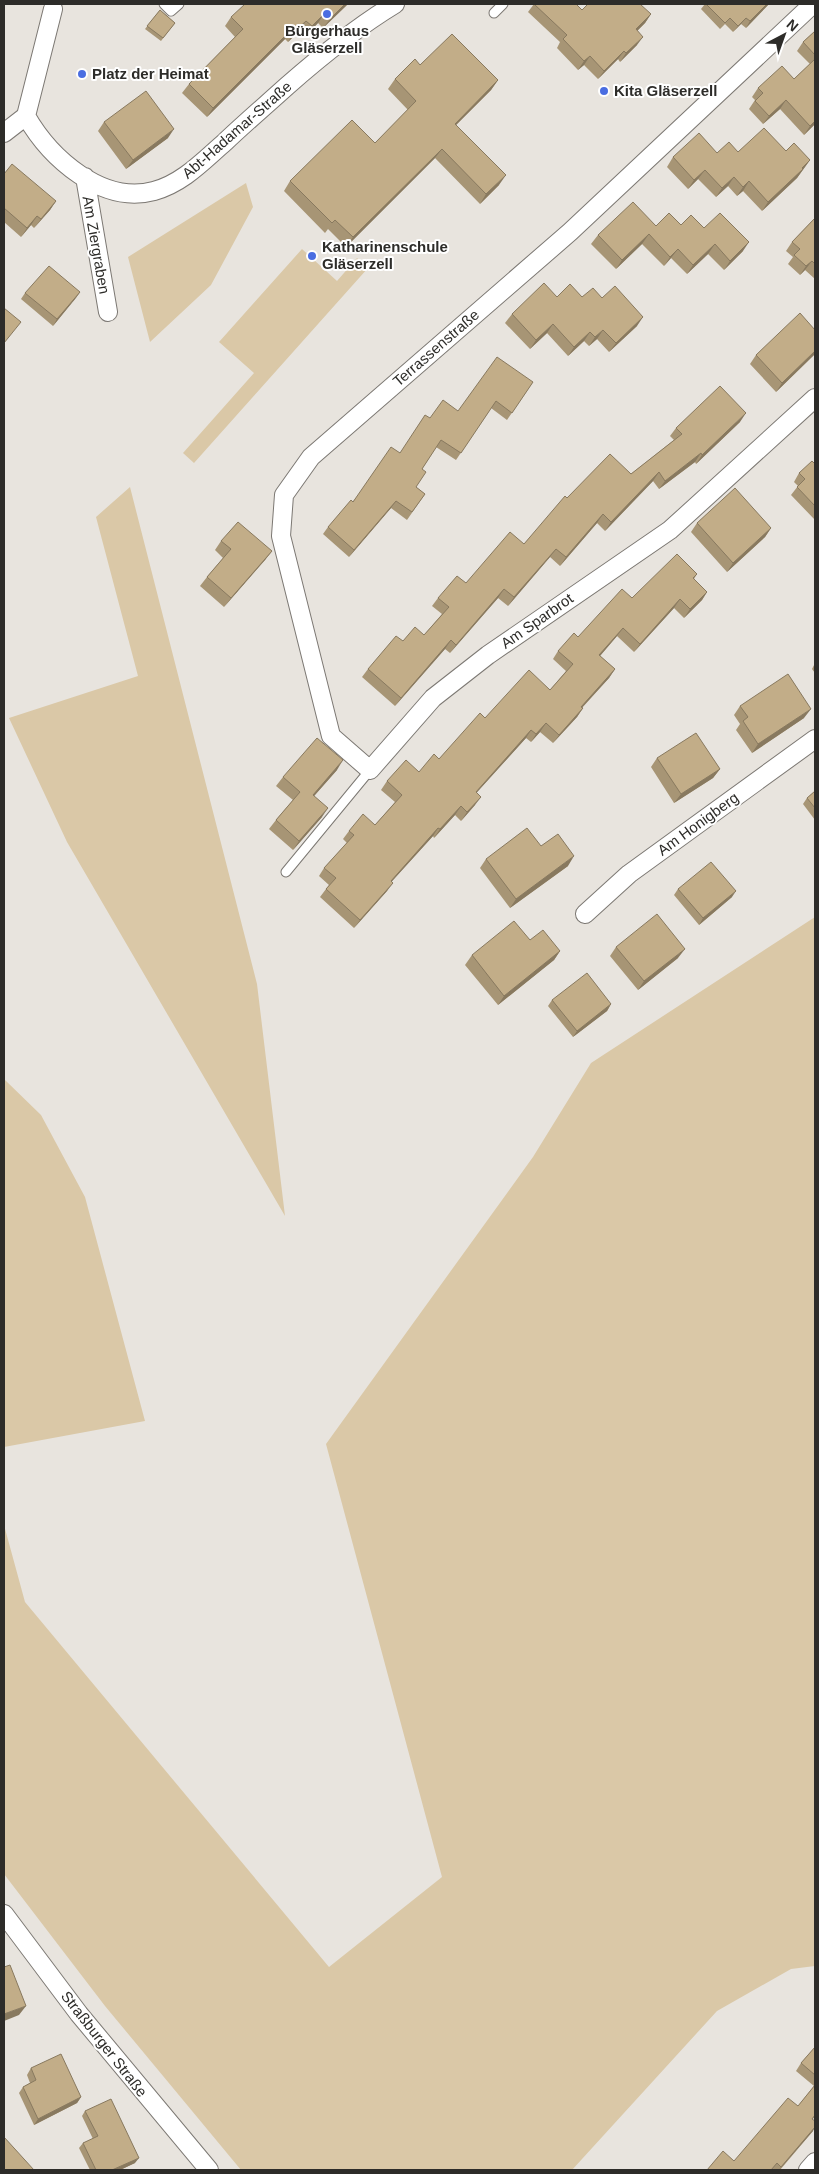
<svg xmlns="http://www.w3.org/2000/svg" width="819" height="2174" font-family="Arial,sans-serif">
  <style>
    .green { fill: #dac8a7 }
    .lines { fill: none; stroke-linecap: round; stroke-linejoin: round }
    .service-casing { stroke: #7c7873; stroke-width: 11 }
    .minor-casing { stroke: #7c7873; stroke-width: 20 }
    .service { stroke: #fff; stroke-width: 9 }
    .minor { stroke: #fff; stroke-width: 18 }
    .wall { fill: #a79575 }
    .shaded-wall { fill: #88795f }
    .building { fill: #c2ad88; stroke: #88795f }
    .poi-dot { fill: #4a6de1; stroke: #fff; stroke-width: 2 }
    .labels { text-anchor: middle; stroke-width: 4; stroke-linejoin: round; paint-order: stroke }
    .poi-label { font-size: 15px; font-weight: bold; fill: #2d2c29; stroke: #fff; text-anchor: start }
    .street-label { font-size: 15px; fill: #2d2c29; stroke: #fff }
  </style>
  <rect width="100%" height="100%" fill="#e8e4de"/>
  <path class="green" d="M246 183 253 207 211 285 150 342 128 257Z
    M302 249 337 281 357 258 368 268 194 463 183 453 254 373 219 342Z
    M130 487 257 984 285 1216 67 842 9 718 138 676 96 517Z
    M815 917V1966L791 1969 717 2011 572 2170H241L105 2006 4 1874V1525L25 1602 329 1967 442 1877 326 1444 533 1157 591 1063Z
    M4 1079 41 1115 85 1197 145 1421 4 1447Z"/>
  <g class="lines">
    <defs>
      <path id="service" d="M164 4 171 11 179 4
        M494 13 503 4
        M286 872 370 770"/>
      <path id="minor" d="M813 4 570 232 311 457 284 495 281 536 331 736 370 770 433 698 488 655 670 530 815 398
        M26 116C50 158 102 205 154 191 183 183 203 161 225 142 245 123 266 105 287 86 320 57 357 27 395 4
        M4 133 26 116 53 9
        M85 177 108 312
        M585 914 629 874 815 739
        M4 1914 79 2014 209 2170
        M808 2170 815 2162"/>
    </defs>
    <use href="#service" class="service-casing"/>
    <use href="#minor" class="minor-casing"/>
    <use href="#service" class="service"/>
    <use href="#minor" class="minor"/>
  </g>
  <path class="wall" d="M348 4 323 28 318 23 306 35 300 30 288 42 285 39 207 117 182 93 189 84 235 37 225 26 231 17Z
    M534 4H576L582 10 651 14 645 23 637 31V45L620 62 618 59 598 79 584 65 578 70 557 48 560 42 528 12Z
    M705 4H769L746 28 741 24 733 32 725 24 720 29 701 9Z
    M160 10 175 23 161 41 145 29Z
    M815 31V124L804 135 780 109 763 124 749 109 755 100 752 97 758 88 794 79 810 64 797 51 803 42Z
    M420 65 498 80 491 90 456 125 499 185 480 204 435 158 346 247 328 229 325 233 284 191 290 181 375 143 408 110 388 89 395 79Z
    M104 122 168 138 126 169 98 131Z
    M786 151 810 160 797 178 762 211 743 191 737 196 728 186 716 197 698 179 688 189 667 167 673 157 717 153Z
    M4 174 56 201 50 210 34 228 31 225 21 237 4 222Z
    M815 218V279L805 270 800 275 788 264 793 257 786 251 792 242Z
    M681 225 704 228 743 251 724 270 708 254 687 274 671 258 664 266 642 244 616 269 591 244 598 235 656 226Z
    M80 292 53 326 21 299 25 293Z
    M557 297 602 298 637 326 609 352 597 339 589 346 584 341 568 356 547 333 530 349 505 323 512 314Z
    M815 330V354L776 392 750 364 756 355Z
    M533 382 507 420 491 408 456 460 436 447 422 469 416 487 425 494 407 520 391 508 349 557 323 534 328 527 400 453 430 418 458 411Z
    M740 422 696 464 695 462 659 489 653 481 605 531 597 523 560 566 550 557 508 606 498 598 450 653 445 649 395 706 362 677 368 669 403 641 424 635 442 614 432 606 438 598 466 583 524 544 567 498 631 474 674 440 670 436 676 428Z
    M815 464V520L791 495 798 486 794 482 799 473Z
    M697 523 771 528 765 537 727 572 691 532Z
    M221 541 272 551 265 560 224 607 200 586 207 577 223 558 215 550Z
    M697 574 694 579 707 592 702 600 684 618 674 608 634 652 617 636 600 656 615 669 609 678 582 708H583L577 717 553 743 540 732 531 742 526 738 477 792 475 805 461 821 455 815 434 838 433 836 392 881 387 891 354 928 320 897 329 885 319 876 324 868 347 843 343 839 349 831 375 825 395 802 381 790 387 781 419 772 439 759 485 718 550 690 566 671 553 659 558 651 632 598Z
    M815 663V673L812 669Z
    M740 706 804 718 752 753 736 730 740 724 734 715Z
    M657 758 720 769 713 778 674 803 651 767Z
    M337 770 314 796 322 817 293 850 269 829 276 820 293 800 276 786 283 777Z
    M815 791V820L803 804 807 798Z
    M541 846 568 866 510 908 480 868 486 859Z
    M678 889 732 897 699 925 674 895Z
    M530 940 560 951 554 960 498 1005 465 965 472 955Z
    M616 947 678 958 638 990 610 956Z
    M552 1000 611 1004 607 1011 573 1037 548 1006Z
    M815 2047V2116L813 2119V2131L780 2170H707L734 2161 798 2106 814 2086 796 2071 801 2063Z
    M31 2068 81 2097 77 2103 34 2125 19 2093 23 2087 30 2083 27 2075Z
    M85 2111 135 2163 120 2170H90L79 2148 83 2143 93 2139 82 2116Z"/>
  <path class="shaded-wall" d="M345 4H348L323 28 330 19Z
    M767 4H769L746 28 750 21Z
    M324 14 318 23 306 35 312 26Z
    M651 14 645 23 630 38 636 29Z
    M746 18 741 24 733 32 738 26Z
    M306 21 300 30 288 42 294 32Z
    M291 30 285 39 207 117 213 108Z
    M643 37 637 45 620 62 626 53Z
    M624 51 618 59 598 79 604 71Z
    M590 56 584 65 578 70 584 61Z
    M498 80 491 90 448 133 455 124Z
    M786 100 780 109 763 124 769 116Z
    M815 121V124L804 135 810 126Z
    M174 129 168 138 126 169 133 160Z
    M442 149 435 158 346 247 353 237Z
    M810 160 797 178 762 211 768 202Z
    M705 170 698 179 688 189 694 180Z
    M506 175 499 185 480 204 486 194Z
    M734 177 728 186 716 197 722 188Z
    M749 181 743 191 737 196 743 187Z
    M56 201 50 210 34 228 41 219Z
    M37 216 31 225 21 237 27 228Z
    M649 234 642 244 616 269 622 260Z
    M749 242 743 251 724 270 730 261Z
    M715 244 708 254 687 274 693 265Z
    M678 249 671 258 664 266 670 257Z
    M812 261 805 270 800 275 806 266Z
    M80 292 76 298 53 326 57 319Z
    M643 317 637 326 609 352 616 343Z
    M553 324 547 333 530 349 536 340Z
    M603 330 597 339 589 346 595 337Z
    M590 332 584 341 568 356 574 347Z
    M815 351V354L776 392 782 383Z
    M746 413 740 422 696 464 702 455Z
    M701 453 695 462 659 489 665 481Z
    M659 472 653 481 605 531 611 522Z
    M396 501 391 508 349 557 354 550Z
    M603 514 597 523 560 566 566 557Z
    M771 528 765 537 727 572 733 563Z
    M556 549 550 557 508 606 514 597Z
    M272 551 265 560 224 607 231 598Z
    M504 589 498 598 450 653 456 645Z
    M707 592 702 600 684 618 690 609Z
    M680 599 674 608 634 652 640 644Z
    M623 628 617 636 593 664 599 655Z
    M451 640 445 649 395 706 401 698Z
    M615 669 609 678 575 715 581 707Z
    M583 708 577 717 553 743 559 735Z
    M811 709 804 718 752 753 758 744Z
    M546 723 540 732 531 742 536 734Z
    M531 730 526 738 470 800 476 792Z
    M343 760 337 770 307 804 313 795Z
    M720 769 713 778 674 803 681 794Z
    M481 797 475 805 461 821 467 812Z
    M461 806 455 815 434 838 440 829Z
    M328 808 322 817 293 850 299 841Z
    M438 828 433 836 385 889 391 881Z
    M574 856 568 866 510 908 516 899Z
    M393 883 387 891 354 928 360 920Z
    M736 891 732 897 699 925 703 918Z
    M685 949 678 958 638 990 644 981Z
    M560 951 554 960 498 1005 504 996Z
    M611 1004 607 1011 573 1037 577 1031Z
    M26 2006 19 2015 4 2021V2014Z
    M81 2097 77 2103 34 2125 38 2119Z
    M815 2127 813 2131 779 2170 781 2167Z
    M139 2158 135 2163 120 2170H112Z"/>
  <path class="building" d="M245 4H345L330 19 324 14 312 26 306 21 294 32 291 30 213 108 189 84 243 29 231 17Z
    M534 4H576L582 10 588 4H640L651 14 636 29 643 37 626 53 624 51 604 71 590 56 584 61 563 39 567 35Z
    M706 4H767L750 21 746 18 738 26 730 18 725 23Z
    M160 10 175 23 163 38 147 26Z
    M815 31V55L803 42Z
    M452 34 498 80 455 124 506 175 486 194 442 149 353 237 335 220 332 223 290 181 352 120 375 143 416 101 395 79 415 59 420 65Z
    M815 59V121L810 126 786 100 769 116 755 101 763 93 758 88 782 66 794 79Z
    M146 91 174 129 133 160 104 122Z
    M764 128 786 151 794 143 810 160 802 168 803 169 768 202 749 181 743 187 734 177 722 188 705 170 694 180 673 157 699 133 717 153 729 142 738 152Z
    M12 164 56 201 41 219 37 216 27 228 4 208V174Z
    M633 202 656 226 669 213 681 225 691 215 704 228 720 213 749 242 730 261 715 244 693 265 678 249 670 257 649 234 622 260 598 235Z
    M815 218V264L812 261 806 266 794 255 800 249 792 242Z
    M49 266 80 292 57 319 25 293Z
    M544 283 557 297 570 284 582 297 593 288 602 298 615 286 643 317 616 343 603 330 595 337 590 332 574 347 553 324 536 340 512 314Z
    M4 308 21 322 4 343Z
    M800 313 815 330V351L782 383 756 355Z
    M497 357 533 382 512 413 496 401 461 453 441 440 422 469 426 472 416 487 425 494 412 512 396 501 354 550 328 527 351 500 353 502 391 447 400 453 425 415 430 418 443 400 458 411Z
    M720 386 746 413 702 455 701 453 665 481 659 472 611 522 603 514 566 557 556 549 514 597 504 589 456 645 451 640 401 698 368 669 396 636 403 641 415 627 424 635 449 607 438 598 457 576 466 583 510 532 524 544 565 496 567 498 610 454 631 474 682 434 676 428Z
    M812 461 815 464V506L797 487 805 479 799 473Z
    M735 488 771 528 733 563 697 523Z
    M238 522 272 551 231 598 207 577 231 549 221 541Z
    M677 554 697 574 693 578 707 592 690 609 680 599 640 644 623 628 599 655 615 669 581 707 583 708 559 735 546 723 536 734 531 730 476 792 481 797 467 812 461 806 440 829 438 828 391 881 393 883 360 920 326 889 336 878 324 868 354 835 349 831 363 814 375 825 402 795 387 781 406 760 419 772 434 754 439 759 480 713 485 718 529 670 550 690 573 664 558 651 574 633 578 637 622 589 632 598Z
    M788 674 811 709 758 744 743 721 748 717 740 706Z
    M696 733 720 769 681 794 657 758Z
    M317 738 343 760 313 795 328 808 299 841 276 820 300 792 283 777Z
    M815 791V808L807 798Z
    M527 828 541 846 558 834 574 856 516 899 486 859Z
    M711 862 736 891 703 918 678 889Z
    M657 914 685 949 644 981 616 947Z
    M514 921 530 940 543 930 560 951 504 996 472 955Z
    M587 973 611 1004 577 1031 552 1000Z
    M10 1965 26 2006 4 2014V1967Z
    M815 2047V2075L801 2063Z
    M61 2054 81 2097 38 2119 23 2087 36 2080 31 2068Z
    M815 2085V2115L812 2119 815 2121V2127L781 2167 777 2163 771 2170H707L723 2151 734 2161 788 2098 798 2106Z
    M111 2099 139 2158 112 2170H96L83 2143 98 2136 85 2111Z
    M4 2137 34 2170H4Z"/>
  <g class="poi-dot">
    <circle cx="327" cy="14" r="5"/>
    <circle cx="82" cy="74" r="5"/>
    <circle cx="604" cy="91" r="5"/>
    <circle cx="312" cy="256" r="5"/>
  </g>
  <g class="labels">
    <g class="poi-label">
      <text x="327" y="36" text-anchor="middle">Bürgerhaus<tspan x="327" dy="17">Gläserzell</tspan></text>
      <text x="92" y="79">Platz der Heimat</text>
      <text x="614" y="96">Kita Gläserzell</text>
      <text x="322" y="252">Katharinenschule<tspan x="322" dy="17">Gläserzell</tspan></text>
    </g>
    <g class="street-label">
      <text transform="translate(237 130) rotate(-41)" y="5">Abt-Hadamar-Straße</text>
      <text transform="translate(96 245) rotate(80)" y="5">Am Ziergraben</text>
      <text transform="translate(436 348) rotate(-41)" y="5">Terrassenstraße</text>
      <text transform="translate(537 621) rotate(-35)" y="5">Am Sparbrot</text>
      <text transform="translate(698 824) rotate(-36)" y="5">Am Honigberg</text>
      <text transform="translate(104 2044) rotate(52)" y="5">Straßburger Straße</text>
    </g>
  </g>
  <rect width="819" height="2174" fill="none" stroke="#2d2c29" stroke-width="10"/>
  <g transform="translate(784 35) rotate(41)" stroke="#ffffff" stroke-width="4" paint-order="stroke">
  <path d="M0-4L9 19L0 12L-9 19Z" fill="#2d2c29"/>
  <text y="-8" font-size="14" font-weight="bold" text-anchor="middle" fill="#2d2c29">N</text>
  </g>
</svg>
